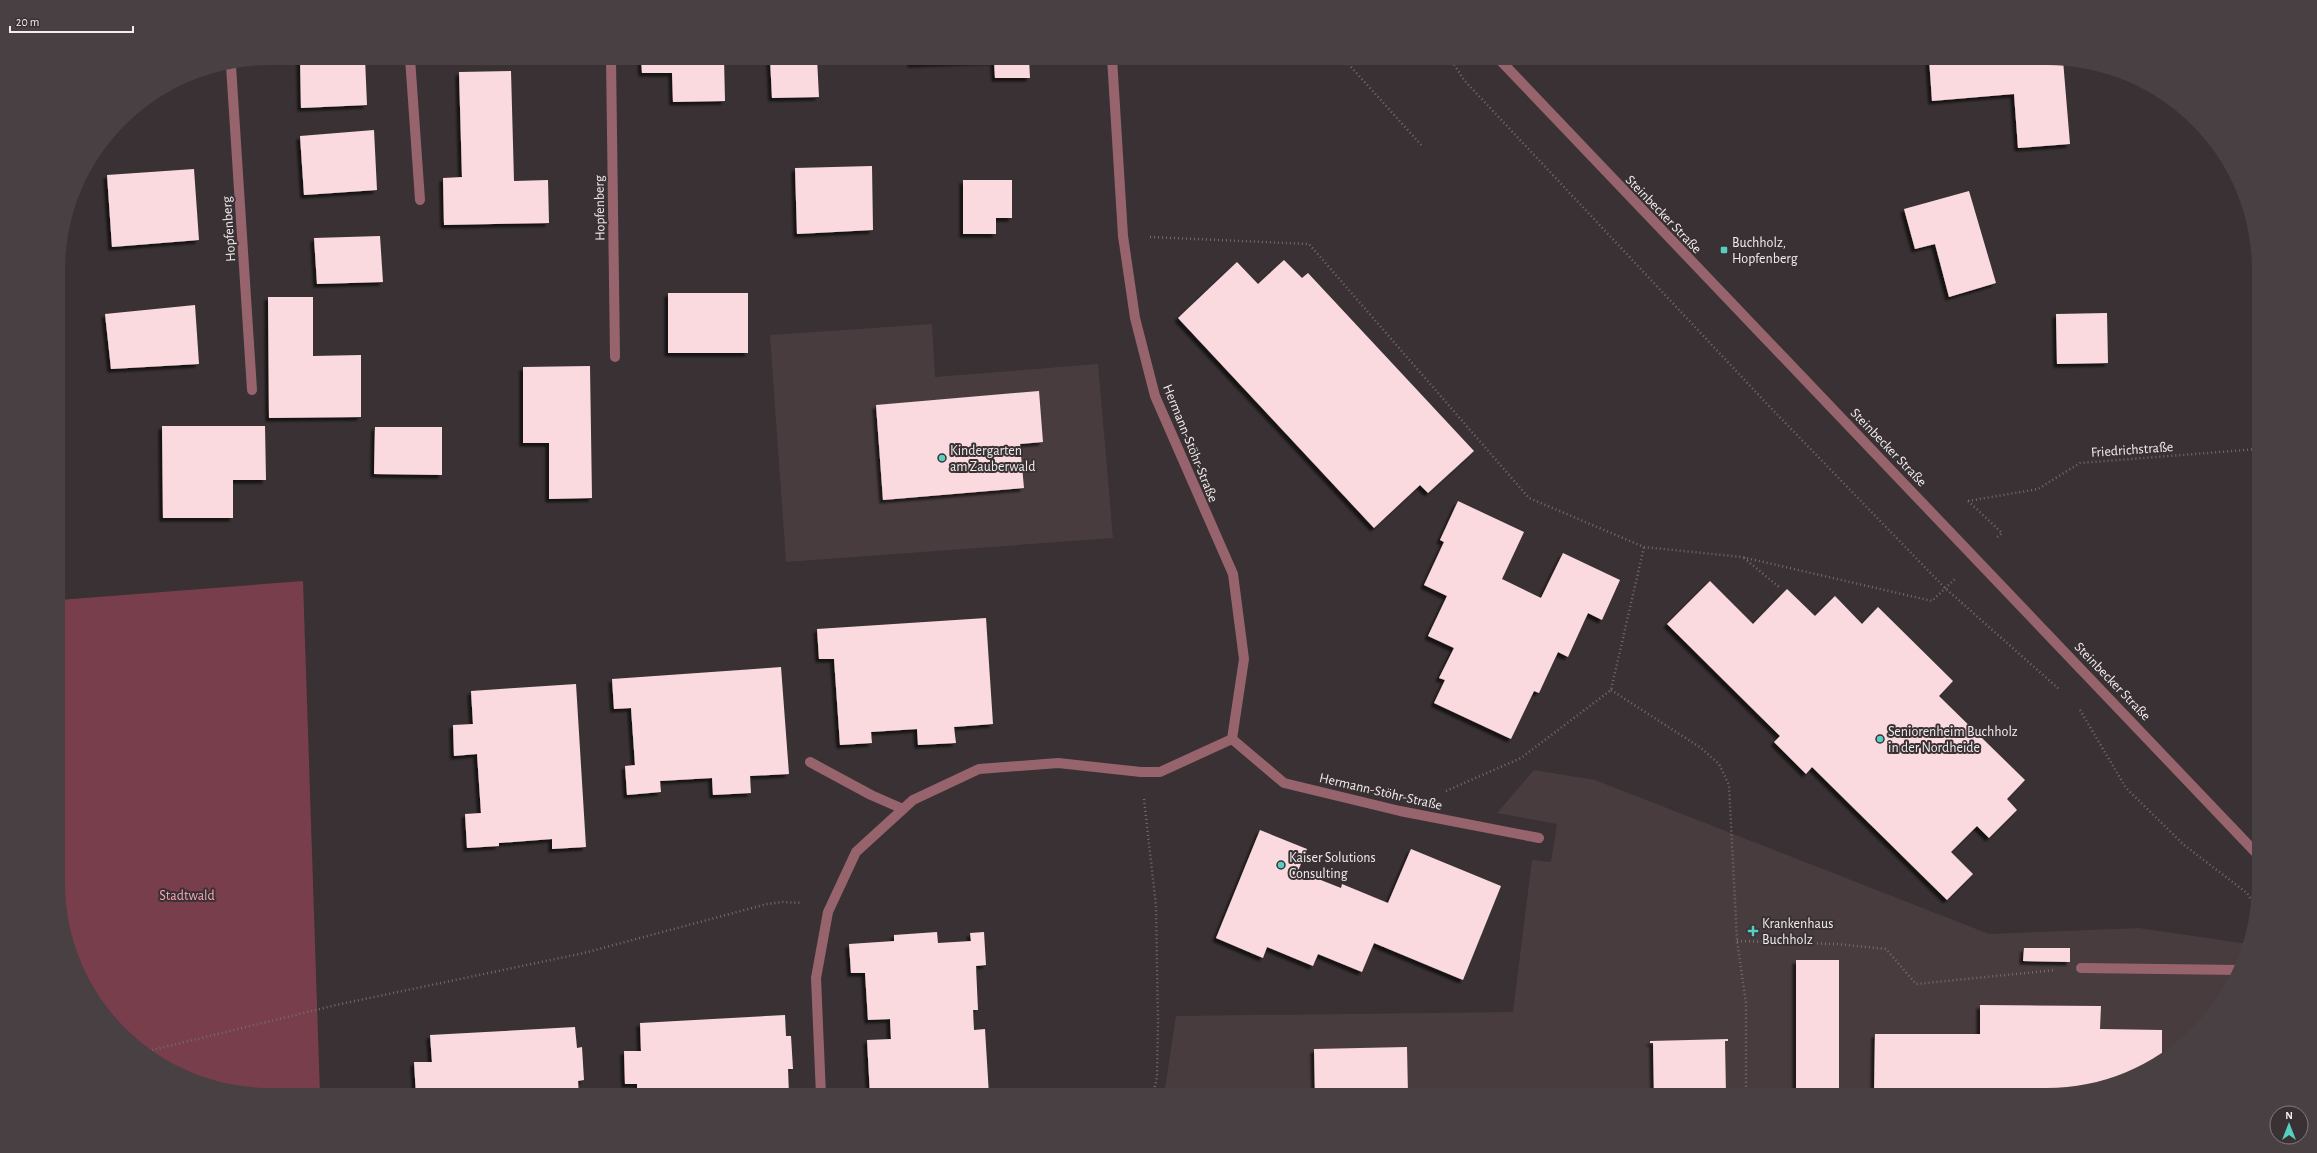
<svg xmlns="http://www.w3.org/2000/svg" width="2317" height="1153" font-family="'Alegreya Sans',sans-serif">
  <style>
    .built { fill: #493c3f }
    .green { fill: #783e4b }
    .building { fill: #fadadf; filter: url(#shadow) }
    .lines { fill: none; stroke-linecap: round; stroke-linejoin: round }
    .path { stroke: #746d6e; stroke-width: 2.5; stroke-dasharray: 1 3; stroke-linecap: butt }
    .service { stroke: #97646e; stroke-width: 10 }
    .minor { stroke: #97646e; stroke-width: 10 }
    .tertiary { stroke: #97646e; stroke-width: 10 }
    .poi-dot { fill: #57cec2; stroke: #393133; stroke-width: 1.5 }
    .labels { text-anchor: middle; stroke-width: 4; stroke-linejoin: round; paint-order: stroke }
    .street-label { font-size: 14px; fill: #f2edee; stroke: #393133 }
    .poi-label { font-size: 14px; fill: #f2edee; stroke: #393133; text-anchor: start }
    .park-label { font-size: 14px; fill: #f7a7b7; stroke: #393133 }
  </style>
  <defs>
    <filter id="shadow"><feDropShadow dx="-3.5" dy="3.5" stdDeviation="1" flood-color="#0009"/></filter>
  </defs>
  <rect width="100%" height="100%" fill="#393133"/>
  <path class="built" d="M932 324 935 377 1098 364 1113 538 786 562 770 335Z
    M1534 770 1595 780 1989 934 2139 928 2241 943H2249L2237 977 2206 1023 2165 1059 2115 1084 2061 1095H1164L1176 1016 1513 1012 1532 860 1551 862 1557 824 1497 813Z"/>
  <path class="green" d="M303 581 320 1095H270L228 1091 176 1073 130 1043 102 1012 74 964 60 911 59 600Z"/>
  <path class="building" d="M300 58H365L367 105 301 108Z
    M641 58H724L725 101 673 102 672 73H642Z
    M770 58H817L819 97 772 98Z
    M911 58H1029L1030 78H995L994 61 911 64Z
    M1929 58 2063 60 2070 144 2018 148 2014 94 1932 101Z
    M511 71 514 181 548 180 549 223 444 225 443 178 462 177 459 72Z
    M374 130 377 190 304 195 300 136Z
    M872 166 873 230 797 234 795 168Z
    M194 169 199 240 112 247 107 175Z
    M963 180H1012V218H996V234H963Z
    M1969 191 1996 283 1949 297 1935 244 1915 249 1904 209Z
    M380 236 383 282 317 284 314 238Z
    M1284 260 1302 278 1308 273 1474 451 1428 493 1420 485 1374 528 1178 318 1237 262 1258 284Z
    M668 293H748V353H668Z
    M268 297H313V356L361 355V417L269 418Z
    M195 305 199 364 111 369 105 314Z
    M2107 313 2108 363 2057 364 2056 314Z
    M590 366 592 498 549 499V443H523V367Z
    M1039 391 1043 442 1020 444 1024 488 883 500 876 405Z
    M162 426H265L266 480H233V518H163Z
    M375 427H442V475L374 474Z
    M1458 501 1524 532 1502 579 1541 598 1563 553 1620 580 1602 620 1588 613 1568 657 1558 652 1539 693 1534 691 1511 739 1434 703 1445 680 1439 678 1454 648 1428 636 1447 596 1424 585 1444 542 1440 540Z
    M1710 581 1753 624 1787 589 1815 616 1835 596 1862 624 1878 607 1953 681 1939 696 2025 780 2007 799 2017 810 1989 838 1977 826 1951 852 1973 874 1947 900 1812 767 1806 774 1774 742 1780 736 1667 624Z
    M986 618 993 724 954 727 956 743 918 745 917 729 871 732 872 743 840 745 834 659H819L817 629Z
    M781 667 789 774 750 776 751 793 713 795 712 778 660 781 661 792 627 795 625 766 635 765 631 708 614 709 612 679Z
    M576 684 586 847 552 849V839L499 843V846L467 848 465 814 481 813 477 754 454 756 453 725 473 724 471 691Z
    M1260 830 1307 849 1298 871 1341 888 1342 884 1388 903 1411 849 1501 886 1463 980 1374 943 1362 972 1318 954 1313 966 1267 947 1263 958 1216 938Z
    M937 932 938 943 971 941 970 933 984 932 986 965 976 966 978 1010H973L974 1030 985 1029 989 1095H870L867 1040 891 1039 890 1019 868 1020 865 973H851L849 944 894 941V935Z
    M2024 948H2070V962L2023 961Z
    M1796 960H1839V1095H1796Z
    M1980 1005 2101 1006 2100 1029 2162 1030V1061L2115 1084 2061 1095H1874L1875 1034H1980Z
    M785 1015 786 1036H791L793 1069H788L789 1095H637V1084H625L624 1051H641L640 1023Z
    M575 1027 577 1048 582 1047 584 1080 578 1081 579 1095H416L414 1062H432L430 1035Z
    M1728 1039V1041H1725L1726 1095H1654L1653 1043H1650V1041Z
    M1407 1047 1408 1095H1315L1314 1049Z"/>
  <g class="lines">
    <path class="path" d="M1343 58 1423 147
      M1450 58 1464 80 1768 405 1945 588 2060 690
      M1150 237 1309 244 1529 498 1644 547 1742 557 1932 601 1956 578
      M1968 501 2002 533 1995 539
      M1968 501 2038 489 2080 463 2258 449
      M1744 558 1779 587
      M1611 690 1701 748 1719 764 1729 785 1737 941 1746 1003V1095
      M2080 710 2126 788 2184 845 2247 893 2257 909
      M1446 791 1521 758 1611 690 1644 547
      M1144 799 1156 906 1158 1022 1157 1077 1153 1095
      M1737 941 1837 944 1886 949 1916 984 2056 970
      M144 1052 336 1005 584 953 767 904 783 902 802 903"/>
    <path class="service" d="M410 58 420 200
      M810 762 871 795 903 809
      M2081 968 2240 970"/>
    <path class="minor" d="M611 58 615 357
      M1112 58 1123 236 1135 318 1155 396 1233 574 1244 659 1232 739 1284 783 1400 811 1539 838
      M231 66 252 390
      M821 1095 816 978 828 912 856 852 913 800 979 769 1058 763 1141 772H1160L1232 739"/>
    <path class="tertiary" d="M1498 58 2259 856"/>
  </g>
  <g class="poi-dot">
    <rect x="1720" y="246" width="8" height="8" rx="2"/>
    <circle cx="942" cy="458" r="4"/>
    <circle cx="1880" cy="739" r="4"/>
    <circle cx="1281" cy="865" r="4"/>
    <path d="M1751 925h4v4h4v4h-4v4h-4v-4h-4v-4h4z"/>
  </g>
  <g class="labels">
    <g class="street-label">
      <text transform="translate(599 208) rotate(-91)" y="5">Hopfenberg</text>
      <text transform="translate(1664 214) rotate(46)" y="5">Steinbecker Straße</text>
      <text transform="translate(228 229) rotate(-94)" y="5">Hopfenberg</text>
      <text transform="translate(1191 443) rotate(68)" y="5">Hermann-Stöhr-Straße</text>
      <text transform="translate(1889 447) rotate(46)" y="5">Steinbecker Straße</text>
      <text transform="translate(2132 449) rotate(-4)" y="5">Friedrichstraße</text>
      <text transform="translate(2113 681) rotate(46)" y="5">Steinbecker Straße</text>
      <text transform="translate(1381 791) rotate(13)" y="5">Hermann-Stöhr-Straße</text>
    </g>
    <g class="poi-label">
      <text x="1732" y="247">Buchholz,<tspan x="1732" dy="16">Hopfenberg</tspan></text>
      <text x="950" y="455">Kindergarten<tspan x="950" dy="16">am Zauberwald</tspan></text>
      <text x="1888" y="736">Seniorenheim Buchholz<tspan x="1888" dy="16">in der Nordheide</tspan></text>
      <text x="1289" y="862">Kaiser Solutions<tspan x="1289" dy="16">Consulting</tspan></text>
      <text x="1762" y="928">Krankenhaus<tspan x="1762" dy="16">Buchholz</tspan></text>
    </g>
    <g class="park-label">
      <text x="187" y="900">Stadtwald</text>
    </g>
  </g>
  <path d="M0 0H2317V1153H0ZM270 65H2047A205 205 0 0 1 2252 270V883A205 205 0 0 1 2047 1088H270A205 205 0 0 1 65 883V270A205 205 0 0 1 270 65Z" fill="#484042" fill-rule="evenodd"/>
  <g transform="translate(2289 1125)"><circle r="19" fill="#393133" stroke="#837c7e"/>
  <path d="M0-3L7 15L0 10L-7 15Z" fill="#57cec2"/>
  <text y="-6" font-size="11" font-weight="bold" text-anchor="middle" fill="#f2edee">N</text>
  </g>
  <path d="M10 26v6h123v-6" fill="none" stroke="#f2edee" stroke-width="2"/>
  <text x="16" y="26" font-size="12" fill="#f2edee" stroke="#393133" stroke-width="3" paint-order="stroke">20 m</text>
</svg>
